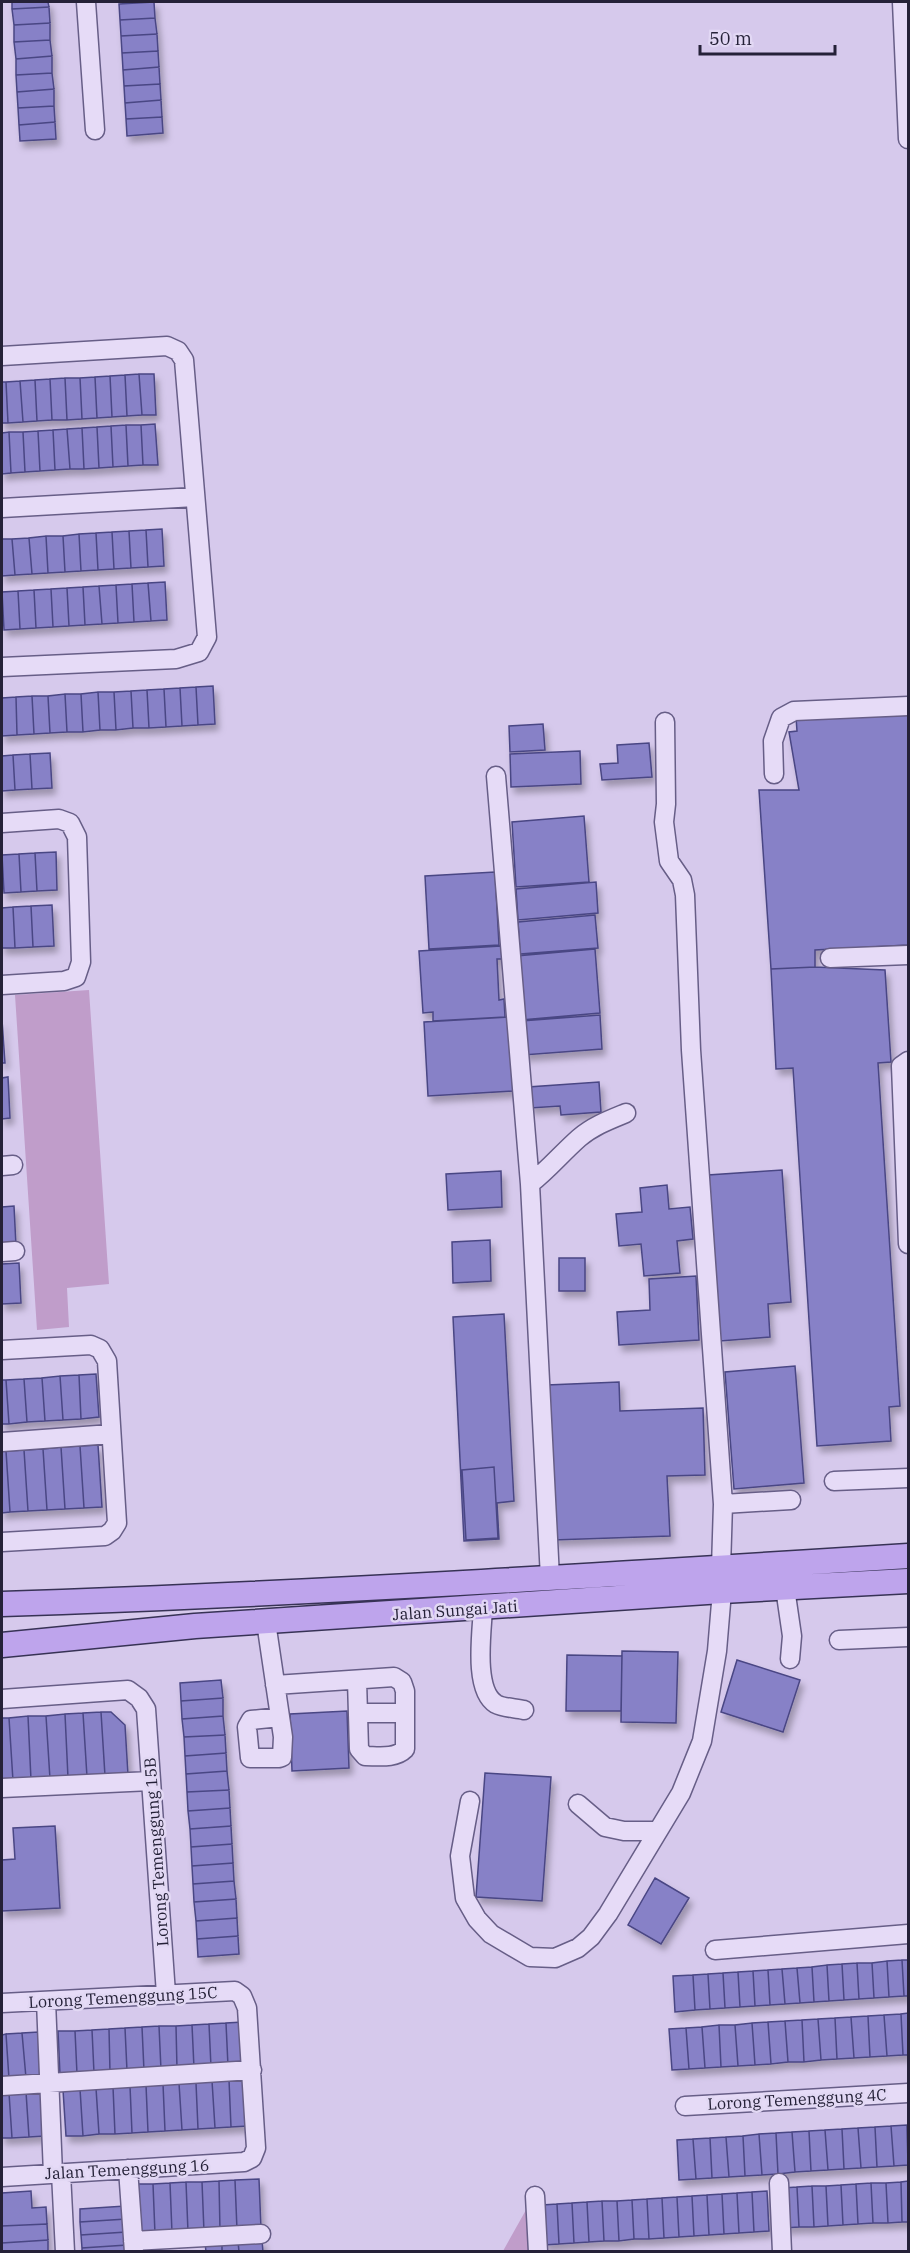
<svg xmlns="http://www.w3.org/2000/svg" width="910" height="2253" font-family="'IBM Plex Serif',serif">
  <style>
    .green { fill: #c09dca }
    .building { fill: #8781c7; stroke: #4a4684; stroke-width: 1.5; filter: url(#shadow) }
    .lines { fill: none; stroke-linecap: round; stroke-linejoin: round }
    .minor-casing { stroke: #675e87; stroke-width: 21 }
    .major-casing { stroke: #373255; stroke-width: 27 }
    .minor { stroke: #e6dbf7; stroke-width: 18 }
    .major { stroke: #bea4ec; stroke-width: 24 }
    .labels { text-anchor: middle; stroke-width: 5; stroke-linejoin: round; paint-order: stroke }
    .street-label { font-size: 16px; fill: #252138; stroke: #e2d8f4 }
  </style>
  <defs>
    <filter id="shadow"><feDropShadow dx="3.5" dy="6" stdDeviation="3" flood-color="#0004"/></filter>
  </defs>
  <rect width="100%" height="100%" fill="#d6c9ec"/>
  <path class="green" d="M89 990 109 1284 67 1288 69 1327 37 1330 15 995Z
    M531 2201 534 2251H503Z"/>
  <path class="building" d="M12 2H48L49 7 12 9Z
    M154 2 155 18 120 20 119 4Z
    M49 7 50 23 14 25 12 9Z
    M155 18 157 34 121 36 120 20Z
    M50 23V40L14 42V25Z
    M157 34 158 51 122 53 121 36Z
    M50 40 52 56 16 59 14 42Z
    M158 51 159 67 123 70 122 53Z
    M52 56V73L16 75V59Z
    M159 67 160 84 124 86 123 70Z
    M52 73 54 89 17 92 16 75Z
    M160 84 161 100 125 103 124 86Z
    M54 89V106L18 108 17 92Z
    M161 100 162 117 126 119 125 103Z
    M54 106 55 122 19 125 18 108Z
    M162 117 163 133 127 136 126 119Z
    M55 122 56 139 20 141 19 125Z
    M139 374 142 415 127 416 125 375Z
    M139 374H154L156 415H142Z
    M125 375 127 416 112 417 110 376Z
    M110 376 112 417 97 418 95 377Z
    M95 377 97 418 82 419 80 378Z
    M65 378 67 420H52L50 379Z
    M65 378H80L82 419 67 420Z
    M50 379 52 420 37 421 35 380Z
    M35 380 37 421 23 422 20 381Z
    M20 381 23 422 8 423 6 382Z
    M2 382H6L8 423H2Z
    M155 424 158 465H143L141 425Z
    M126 425H141L143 465 128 466Z
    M126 425 128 466 113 467 111 426Z
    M111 426 113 467 99 468 97 427Z
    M97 427 99 468 84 469 82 428Z
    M82 428 84 469H70L67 429Z
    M67 429 70 469 55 470 53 430Z
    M53 430 55 470 40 471 38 431Z
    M38 431 40 471 25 472 23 432Z
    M9 432H23L25 472 11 473Z
    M9 432 11 473 2 474V433Z
    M162 529 164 566 148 567 146 530Z
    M146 530 148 567 131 568 129 531Z
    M129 531 131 568 114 569 112 532Z
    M112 532 114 569 98 570 96 533Z
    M96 533 98 570 81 571 79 534Z
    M79 534 81 571 65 572 63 536Z
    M46 536 48 573 32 574 29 538Z
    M46 536H63L65 572 48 573Z
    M29 538 32 574 15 575 12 539Z
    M2 539H12L15 575 2 576Z
    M165 582 167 620 151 621 148 583Z
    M148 583 151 621 134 622 132 584Z
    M132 584 134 622 118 623 116 585Z
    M116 585 118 623 102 624 99 586Z
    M99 586 102 624 85 625 83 587Z
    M83 587 85 625 69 626 67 588Z
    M67 588 69 626 53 627 51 589Z
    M51 589 53 627 36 628 34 590Z
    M34 590 36 628 20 629 18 591Z
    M18 591 20 629 4 630 2 592Z
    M213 686 215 724 198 725 196 687Z
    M196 687 198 725 182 726 180 688Z
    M180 688 182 726 166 727 164 689Z
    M164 689 166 727 149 728 147 690Z
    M147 690 149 728H133L131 691Z
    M131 691 133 728 116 730 114 692Z
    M98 692 100 730 83 732 81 694Z
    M98 692H114L116 730H100Z
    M65 694 67 732 50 733 48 696Z
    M65 694H81L83 732H67Z
    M32 696 34 734 17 735 16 697Z
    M32 696H48L50 733 34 734Z
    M16 697 17 735 2 736V698Z
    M908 712V945L815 950V967L771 969 759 790H799L789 732 797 731 796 717Z
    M543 724 545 750 510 752 509 726Z
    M649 743 652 777 602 780 600 764 618 763 617 745Z
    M580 751 581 784 511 787 510 754Z
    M50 753 52 788 32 789 30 754Z
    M30 754 32 789 15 790 13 755Z
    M13 755 15 790 2 791V756Z
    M584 816 589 882 516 887 512 822Z
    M56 852 57 890 37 891 35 853Z
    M35 853 37 891 21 892 19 854Z
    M19 854 21 892 4 893 2 855Z
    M495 872 499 945 429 949 425 876Z
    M596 882 598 913 518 920 516 889Z
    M52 905 54 946 33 947 31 906Z
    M31 906 33 947 15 948 13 907Z
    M13 907 15 948H2V908Z
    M595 915 598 948 520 954 518 922Z
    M501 946 502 959H497L499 1000 504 999 505 1017 433 1021V1012L423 1013 419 951Z
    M595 949 600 1013 521 1020 516 956Z
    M815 967 885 970 891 1062 878 1063 900 1406 889 1407 891 1441 817 1446 793 1068 776 1069 771 969Z
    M600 1015 602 1049 523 1055 521 1021Z
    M509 1017 513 1091 428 1096 424 1022Z
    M2 1020 5 1063H2Z
    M8 1077 10 1118 2 1119V1078Z
    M599 1082 601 1112 561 1115 560 1106 530 1108 528 1087Z
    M782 1170 791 1302 768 1304 770 1337 720 1341 708 1175Z
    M501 1171 502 1207 448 1210 446 1174Z
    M667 1185 669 1209 690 1207 693 1239 677 1241 680 1273 644 1276 641 1244 619 1246 616 1214 642 1212 640 1188Z
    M14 1206 16 1246 2 1247V1207Z
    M490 1240 491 1281 453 1283 452 1242Z
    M559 1258H585V1291H559Z
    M19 1263 21 1303 2 1304V1264Z
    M696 1276 699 1340 619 1345 617 1312 650 1310 649 1279Z
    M504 1314 514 1501 497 1503 499 1539 464 1541 453 1317Z
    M795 1366 804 1483 734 1489 725 1372Z
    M96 1374 99 1417 81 1419 79 1375Z
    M79 1375 81 1419 63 1420 60 1376Z
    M60 1376 63 1420 45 1421 42 1378Z
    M42 1378 45 1421 27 1422 24 1379Z
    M24 1379 27 1422 9 1424 6 1380Z
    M2 1380H6L9 1424H2Z
    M619 1382 620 1411 703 1408 705 1475 667 1476 670 1536 553 1540 547 1385Z
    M98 1445 102 1507 84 1508 80 1446Z
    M80 1446 84 1508 65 1509 61 1447Z
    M61 1447 65 1509 47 1510 43 1449Z
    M43 1449 47 1510 28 1511 24 1450Z
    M24 1450 28 1511 10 1512 6 1451Z
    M2 1451H6L10 1512 2 1513Z
    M494 1467 498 1538 466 1540 462 1470Z
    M622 1651 678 1652 676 1723 621 1722Z
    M567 1655 622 1656 621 1711H566Z
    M737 1660 800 1680 783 1732 721 1712Z
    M221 1680 223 1698 181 1701 180 1683Z
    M223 1698V1716L182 1719 181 1701Z
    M347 1711 349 1768 292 1771 290 1714Z
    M101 1712H111L125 1725 128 1775 105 1776Z
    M101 1712 105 1776 87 1777 83 1713Z
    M83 1713 87 1777 68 1778 65 1714Z
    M65 1714 68 1778 50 1779 46 1716Z
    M28 1716 31 1780 13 1781 9 1718Z
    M28 1716H46L50 1779 31 1780Z
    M223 1716 225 1735 184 1737 182 1719Z
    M2 1718H9L13 1781 2 1782Z
    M225 1735 226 1753 185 1756 184 1737Z
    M226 1753 227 1771 186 1774 185 1756Z
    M227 1771 229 1790 187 1792 186 1774Z
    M485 1773 551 1777 542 1901 476 1897Z
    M229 1790 230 1808 188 1811 187 1792Z
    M230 1808 231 1826 190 1829 188 1811Z
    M55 1826 60 1908 2 1911V1860L15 1859 13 1828Z
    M231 1826 232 1844 191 1847 190 1829Z
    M232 1844 233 1863 192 1866 191 1847Z
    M233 1863 234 1881 193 1884 192 1866Z
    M655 1878 689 1898 661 1944 628 1925Z
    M234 1881 236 1899 194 1902 193 1884Z
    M236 1899 237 1918 196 1921 194 1902Z
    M237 1918 238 1936 197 1939 196 1921Z
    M238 1936 239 1954 198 1957 197 1939Z
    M902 1960H908V1996H904Z
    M902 1960 904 1996 889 1997 887 1961Z
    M887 1961 889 1997 874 1998 872 1963Z
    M857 1963 859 1999 844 2000 842 1964Z
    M857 1963H872L874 1998 859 1999Z
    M842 1964 844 2000 829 2001 827 1965Z
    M827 1965 829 2001 814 2002 812 1967Z
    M812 1967 814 2002 800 2003 797 1968Z
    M797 1968 800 2003 785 2004 782 1969Z
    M782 1969 785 2004 770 2005 768 1970Z
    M768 1970 770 2005 755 2006 753 1971Z
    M753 1971 755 2006 740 2007 738 1972Z
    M738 1972 740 2007 725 2008 723 1973Z
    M723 1973 725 2008 710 2009 708 1974Z
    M708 1974 710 2009 695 2010 693 1975Z
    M693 1975 695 2010 675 2012 673 1976Z
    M908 2013V2055H903L901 2014Z
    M901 2014 903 2055 887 2056 884 2015Z
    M884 2015 887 2056 870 2057 868 2016Z
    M868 2016 870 2057 854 2058 851 2017Z
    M851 2017 854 2058 837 2059 835 2018Z
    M835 2018 837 2059 821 2060 818 2019Z
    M818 2019 821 2060 804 2062 802 2020Z
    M802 2020 804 2062H788L785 2021Z
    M785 2021 788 2062 771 2064 768 2022Z
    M243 2022 245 2066H228L226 2023Z
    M768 2022 771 2064 755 2065 752 2023Z
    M226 2023 228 2066 211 2067 209 2024Z
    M752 2023 755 2065 738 2066 735 2025Z
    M209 2024 211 2067 194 2068 192 2025Z
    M192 2025 194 2068 177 2069 176 2026Z
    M719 2025H735L738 2066 721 2067Z
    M719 2025 721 2067 705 2068 702 2027Z
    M159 2026 161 2070 144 2071 142 2027Z
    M159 2026H176L177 2069 161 2070Z
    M142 2027 144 2071H127L125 2028Z
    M702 2027 705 2068 689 2069 686 2028Z
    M125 2028 127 2071 110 2072 109 2029Z
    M686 2028 689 2069 672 2070 669 2029Z
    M109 2029 110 2072 94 2073 92 2030Z
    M92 2030 94 2073 77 2074 75 2031Z
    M58 2031H75L77 2074 60 2075Z
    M39 2032 42 2076 26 2078 22 2033Z
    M22 2033 26 2078 9 2079 6 2034Z
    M6 2034 9 2079 2 2080V2035Z
    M229 2080H245L248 2126 231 2127Z
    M229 2080 231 2127 215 2128 212 2081Z
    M212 2081 215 2128 198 2129 196 2083Z
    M179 2083H196L198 2129 182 2130Z
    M179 2083 182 2130 165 2131 163 2084Z
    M163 2084 165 2131 148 2132 146 2085Z
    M146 2085 148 2132 132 2133 130 2086Z
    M130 2086 132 2133 115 2134 113 2087Z
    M113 2087 115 2134H99L96 2088Z
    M96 2088 99 2134 83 2136 80 2089Z
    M80 2089 83 2136H66L63 2090Z
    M43 2091 45 2136 29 2137 26 2092Z
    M26 2092 29 2137 12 2138 9 2093Z
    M2 2093H9L12 2138H2Z
    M907 2125 908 2165 894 2166 891 2126Z
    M891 2126 894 2166 877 2167 875 2127Z
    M875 2127 877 2167 861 2168 858 2128Z
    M858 2128 861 2168 844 2169 842 2129Z
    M842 2129 844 2169 828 2170 825 2130Z
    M825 2130 828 2170 811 2171 809 2131Z
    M809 2131 811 2171 795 2172 792 2132Z
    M792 2132 795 2172 778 2174 776 2133Z
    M776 2133 778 2174 762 2175 759 2134Z
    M759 2134 762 2175 745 2176 743 2136Z
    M743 2136 745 2176 729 2177 726 2137Z
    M726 2137 729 2177 712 2178 710 2138Z
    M710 2138 712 2178 696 2179 693 2139Z
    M693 2139 696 2179 679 2180 677 2140Z
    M259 2179 261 2229 237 2230 235 2180Z
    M235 2180 237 2230 220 2231 219 2181Z
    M219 2181 220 2231 204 2232 202 2182Z
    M908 2181V2222H902L901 2182Z
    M186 2182 188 2232 172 2233 170 2183Z
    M186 2182H202L204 2232H188Z
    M901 2182 902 2222 888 2223 886 2183Z
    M170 2183 172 2233 155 2234 153 2184Z
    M871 2183H886L888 2223H873Z
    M871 2183 873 2223 858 2224 856 2184Z
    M137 2184H153L155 2234 139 2235Z
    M856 2184 858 2224 843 2225 841 2185Z
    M841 2185 843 2225 828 2226 826 2186Z
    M812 2186H826L828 2226 814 2227Z
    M812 2186 814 2227H799L797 2187Z
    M797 2187 799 2227 784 2228 782 2188Z
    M31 2191 32 2208 46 2207 47 2224 2 2226V2193Z
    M767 2191 769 2231 754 2232 752 2192Z
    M752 2192 754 2232 739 2233 737 2193Z
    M737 2193 739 2233 724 2234 722 2194Z
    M722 2194 724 2234 709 2235 707 2195Z
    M707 2195 709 2235 694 2236 692 2196Z
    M692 2196 694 2236 679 2237 677 2197Z
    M677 2197 679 2237 664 2238 662 2198Z
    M662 2198 664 2238 649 2239 647 2199Z
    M647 2199 649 2239H634L632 2200Z
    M632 2200 634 2239 619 2241 617 2201Z
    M602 2201H617L619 2241H604Z
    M602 2201 604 2241 589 2242 587 2202Z
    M587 2202 589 2242 574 2243 572 2203Z
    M572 2203 574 2243 559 2244 557 2204Z
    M557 2204 559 2244 544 2245 542 2205Z
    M125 2206 126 2219 80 2222V2209Z
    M126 2219V2232L81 2235 80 2222Z
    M47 2224 48 2240 2 2243V2226Z
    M126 2232 127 2245 82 2248 81 2235Z
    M48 2240V2252H2V2243Z
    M262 2240 263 2252H239L238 2241Z
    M238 2241 239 2252H222V2242Z
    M205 2242H222V2252H206Z
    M127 2245 128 2252H82V2248Z"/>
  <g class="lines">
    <defs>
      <path id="minor" d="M86 2 95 130
        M902 2 908 139
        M2 356 167 346 178 351 184 360 207 637 199 652 176 659 2 667
        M2 508 195 497
        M665 722 666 804 664 822 669 861 682 880 685 895 691 1050 723 1504 721 1568
        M774 774 773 741 781 718 794 711 908 706
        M496 776 530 1184 550 1578
        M2 823 59 819 70 823 77 837 81 962 76 977 64 981 2 985
        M830 958 908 955
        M908 1061 901 1066 908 1244
        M2 1166 13 1165
        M530 1184C548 1170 562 1153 579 1138 593 1126 609 1120 626 1113
        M2 1252 15 1251
        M2 1350 91 1345 100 1349 107 1361 117 1523 112 1531 105 1536 2 1542
        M2 1442 111 1434
        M834 1481 908 1478
        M723 1504 791 1500
        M785 1588 792 1636 790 1659
        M483 1608C482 1631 473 1690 496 1704 503 1708 516 1708 524 1710
        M266 1622 283 1737 282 1757 279 1758H250L247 1727 251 1720 280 1717
        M839 1640 908 1637
        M275 1685 394 1677 402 1682 405 1691V1749C395 1759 378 1756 365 1756L359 1749 357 1680
        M2 1699 128 1690 139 1698 146 1709 166 1994
        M358 1713H405
        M2 1788 151 1781
        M470 1801 460 1856 465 1898 477 1919 491 1934 530 1957 555 1958 578 1948 591 1937 608 1914 681 1793 702 1741 717 1651 722 1591
        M578 1804 605 1827 624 1831H658
        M715 1950 908 1934
        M46 2001 53 2174
        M2 2003 235 1991 242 1996 247 2008 256 2148 252 2158 244 2162 2 2177
        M2 2086 252 2070
        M685 2106 908 2093
        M128 2169 134 2252
        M61 2173 65 2252
        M779 2183 782 2252
        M535 2196 538 2252
        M133 2241 261 2234"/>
      <path id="major" d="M2 1604C304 1594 606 1575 908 1556
        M2 1645 195 1626 722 1591 908 1581"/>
    </defs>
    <use href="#minor" class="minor-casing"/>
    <use href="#major" class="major-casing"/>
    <use href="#minor" class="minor"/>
    <use href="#major" class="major"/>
  </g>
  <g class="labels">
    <g class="street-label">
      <text transform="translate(455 1610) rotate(-4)" y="6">Jalan Sungai Jati</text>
      <text transform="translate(156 1852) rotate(-94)" y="6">Lorong Temenggung 15B</text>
      <text transform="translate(123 1997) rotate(-3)" y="6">Lorong Temenggung 15C</text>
      <text transform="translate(797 2099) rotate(-3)" y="6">Lorong Temenggung 4C</text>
      <text transform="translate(127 2169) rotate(-3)" y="6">Jalan Temenggung 16</text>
    </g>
  </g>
  <rect width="910" height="2253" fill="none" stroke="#252138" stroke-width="6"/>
  <path d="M700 45v9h135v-9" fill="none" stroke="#252138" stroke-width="3"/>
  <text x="709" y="45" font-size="18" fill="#252138" stroke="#e2d8f4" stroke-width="4.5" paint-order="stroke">50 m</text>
</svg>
